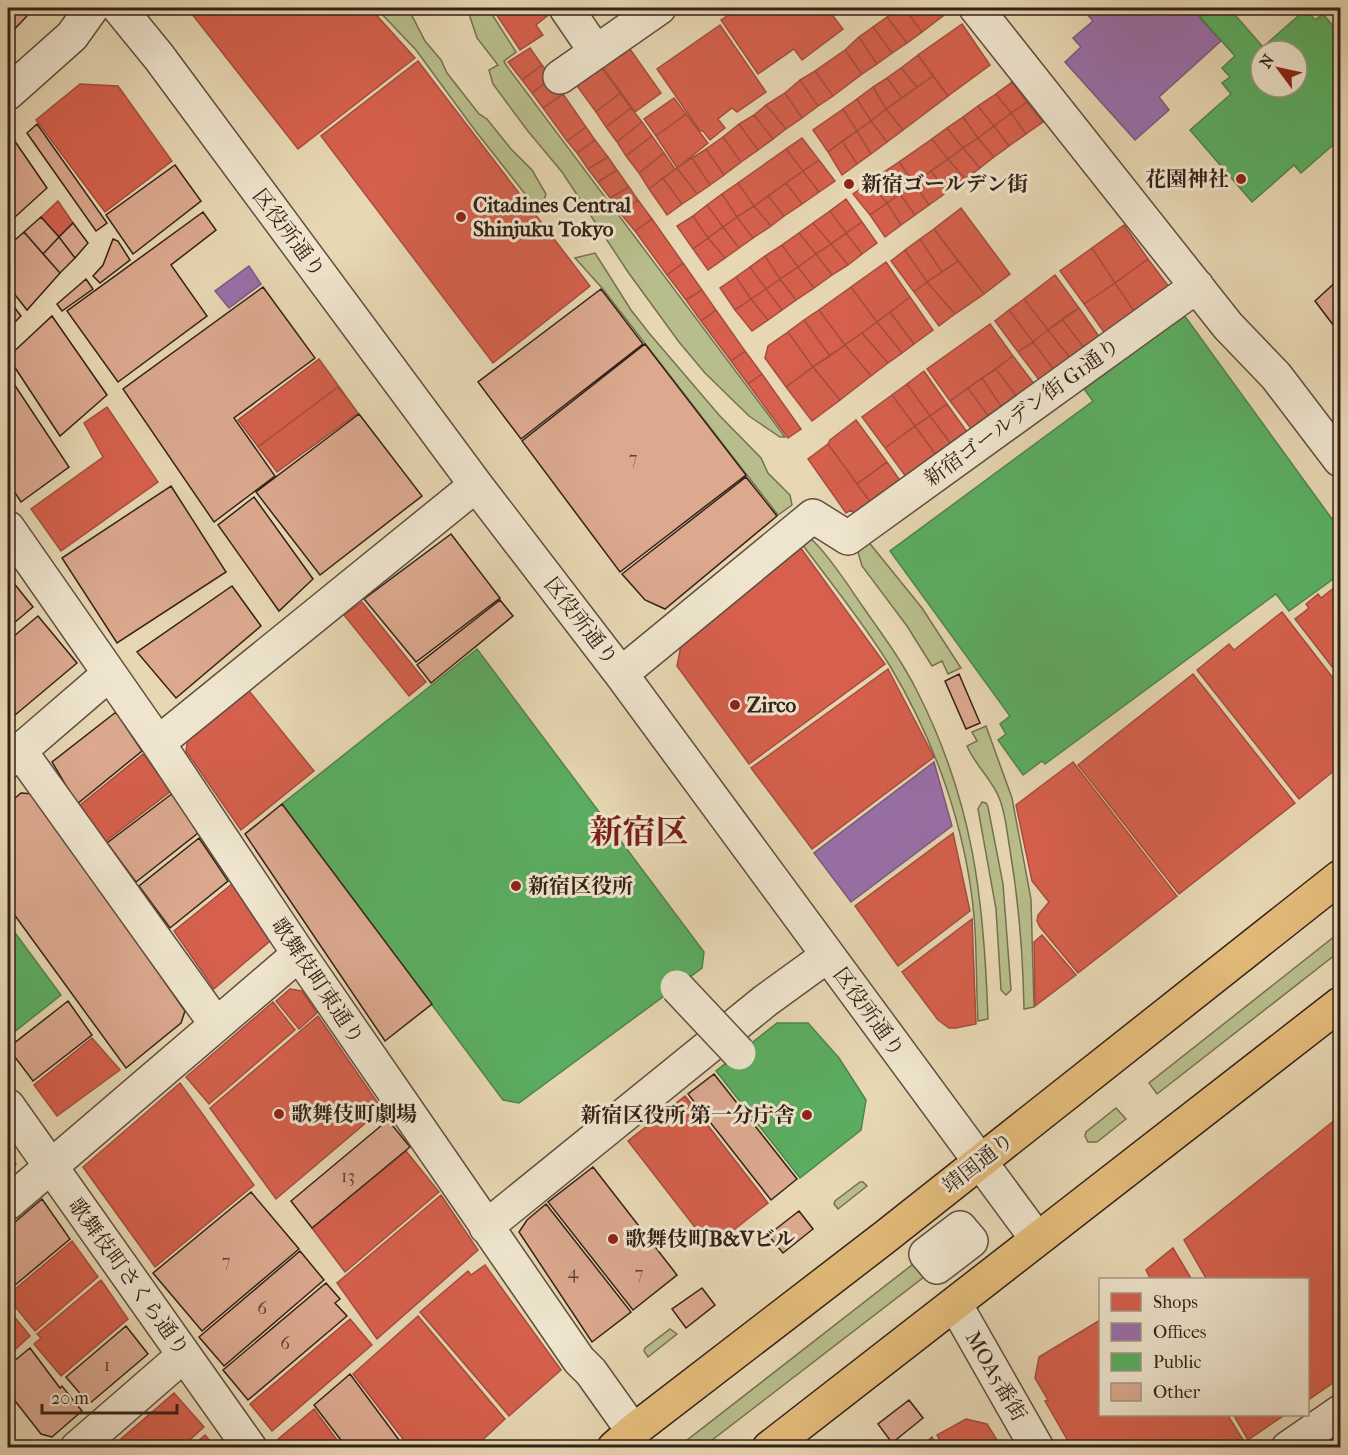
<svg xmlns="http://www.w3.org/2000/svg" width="1348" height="1455" font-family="'IM FELL French Canon','Noto Serif JP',serif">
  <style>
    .green { fill: #b8be8b; stroke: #767052; stroke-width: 1.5 }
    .shops { fill: #d6604d; stroke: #a54d3d; stroke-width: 1.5 }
    .offices { fill: #9970ab; stroke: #7b587f; stroke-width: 1.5 }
    .public { fill: #5aae61; stroke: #4f844b; stroke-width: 1.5; fill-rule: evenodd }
    .building { fill: #dca98f; stroke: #342118; stroke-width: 1.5 }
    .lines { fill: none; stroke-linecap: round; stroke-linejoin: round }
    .minor-casing { stroke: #614e3f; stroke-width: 36 }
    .major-casing { stroke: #342118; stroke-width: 36 }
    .minor { stroke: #efe5ce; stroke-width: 33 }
    .major { stroke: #e4bc7a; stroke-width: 33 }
    .minor-bridge-casing { stroke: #614e3f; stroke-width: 36; stroke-linecap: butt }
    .minor-bridge { stroke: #efe5ce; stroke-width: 33 }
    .poi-dot { fill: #8f2418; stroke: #efe5ce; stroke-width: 2 }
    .labels { text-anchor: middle; stroke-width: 6; stroke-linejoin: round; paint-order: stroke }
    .number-label { font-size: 18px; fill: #5e4336 }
    .poi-label { font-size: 21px; font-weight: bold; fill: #342118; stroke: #efe5ce; text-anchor: start }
    .street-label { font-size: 21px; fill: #342118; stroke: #efe5ce }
    .town-label { font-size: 33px; font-weight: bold; fill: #7a1f14; stroke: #efe5ce }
  </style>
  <rect width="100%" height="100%" fill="#e7d7b3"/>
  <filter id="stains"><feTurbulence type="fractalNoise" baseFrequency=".00333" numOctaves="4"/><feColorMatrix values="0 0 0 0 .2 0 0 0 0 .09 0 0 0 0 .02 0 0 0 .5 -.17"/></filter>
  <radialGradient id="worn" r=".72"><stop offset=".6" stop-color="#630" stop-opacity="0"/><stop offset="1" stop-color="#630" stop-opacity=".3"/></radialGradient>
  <path class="green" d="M376 8H408L425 41 441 60 447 73 479 114 487 119 511 149 532 170 546 194 540 213 474 129 416 50Z
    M467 8H488L516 52 504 61 506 65 785 437H780L749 416 705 373 679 342 628 272 562 172 527 130 493 84 489 70 498 65 477 38Z
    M595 253 631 310 649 333 719 415 761 458 768 473 790 495 792 505 778 515 602 288 575 258Z
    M810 538C827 552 850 588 863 607 882 634 902 661 917 691 973 801 984 898 988 1019L978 1021C976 986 977 950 974 916 966 828 935 741 890 666 863 622 830 582 799 540Z
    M867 540 922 608 961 668 948 674 942 661 932 666 907 626 862 566 858 552Z
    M986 726 1012 798 1031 899 1034 1007 1024 1009C1023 955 1019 903 1010 850 1007 833 1006 816 1000 800 993 780 976 767 967 746L977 741 972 732Z
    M982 802 986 803 988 807 1003 884 1011 990 1006 995 1001 990 996 909 978 809Z
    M1340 932V951L1157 1094 1149 1083Z
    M1116 1108 1126 1119 1097 1142H1088L1085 1136 1086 1132Z
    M860 1182H863L867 1186 838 1209 834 1204 835 1201Z
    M926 1254 937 1267 703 1447 677 1448Z
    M670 1329 677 1334 648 1357 644 1351 645 1348Z"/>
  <path class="shops" d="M190 8H370L415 58 298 149 188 9Z
    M492 8H555L556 9 536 25 543 35 520 50Z
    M739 8H827L843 29 802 60 794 49 758 74 721 20Z
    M899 8H904L922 32 907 43 887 17Z
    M904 8H949L951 10 922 32Z
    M887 17 907 43 892 53 873 27Z
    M962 24 990 65 948 96 918 55Z
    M720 25 766 92 737 112 732 108 718 119 725 128 710 140 703 131H700L657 69Z
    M873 27 892 53 877 64 859 37Z
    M859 37 877 64 862 74 845 50Z
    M625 42 661 93 635 112 598 61Z
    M530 48 542 65 522 80 508 62Z
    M845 50 862 74 833 96 815 71Z
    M918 55 933 76 917 87 901 68Z
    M418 61 590 286 493 363 321 136Z
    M597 61 620 93 596 112 572 79Z
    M542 65 552 78 532 93 522 80Z
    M901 68 917 87 902 98 887 78Z
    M815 71 833 96 818 106 800 80Z
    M933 76 948 96 903 130 886 109Z
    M552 78 563 94 543 108 532 93Z
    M887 78 902 98 886 109 873 87Z
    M800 80 818 106 802 118 785 93Z
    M1012 82 1027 102 1011 113 996 94Z
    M80 84 118 86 172 161 105 212 36 120Z
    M873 87 886 109 871 121 857 99Z
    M620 93 631 108 606 127 596 112Z
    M785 93 802 118 786 129 766 105Z
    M563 94 586 127 567 141 543 108Z
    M996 94 1011 113 994 126 978 106Z
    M674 98 686 114 656 136 644 119Z
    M857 99 871 121 857 131 843 109Z
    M1027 102 1043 122 1026 134 1011 113Z
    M766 105 786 129 773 139 754 115Z
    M978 106 994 126 978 138 963 117Z
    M631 108 642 122 617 142 606 127Z
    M843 109 857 131 828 152 813 130Z
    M886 109 903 130 887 142 871 121Z
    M1011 113 1026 134 1009 146 994 126Z
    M686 114 708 143 677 168 656 136Z
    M754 115 773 139 758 150 739 124Z
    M963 117 978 138 963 148 947 128Z
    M871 121 887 142 871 154 857 131Z
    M642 122 652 136 626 156 617 142Z
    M739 124 758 150 741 162 723 137Z
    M994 126 1009 146 994 157 978 138Z
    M586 127 595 140 577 153 567 141Z
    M947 128 963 148 948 159 932 139Z
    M857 131 871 154 857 164 842 141Z
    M652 136 664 153 639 173 626 156Z
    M723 137 741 162 724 175 706 149Z
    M802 138 819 160 803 171 786 149Z
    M978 138 994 157 980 168 963 148Z
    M932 139 948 159 914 183 899 162Z
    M595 140 608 157 588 169 577 153Z
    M842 141 857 164 842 175 828 152Z
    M963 148 980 168 965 179 948 159Z
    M706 149 724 175 710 185 692 158Z
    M786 149 803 171 754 206 738 183Z
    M664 153 675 169 649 189 639 173Z
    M608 157 617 170 598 182 588 169Z
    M692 158 710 185 697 194 677 168Z
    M948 159 965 179 947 192 931 171Z
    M819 160 835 181 819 192 803 171Z
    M899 162 914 183 900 194 884 172Z
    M677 168 697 194 682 204 663 178Z
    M617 170 629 187 610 198 598 182Z
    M803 171 819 192 802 204 786 183Z
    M931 171 947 192 929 205 914 183Z
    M884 172 900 194 887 203 869 183Z
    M663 178 682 204 667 215 649 189Z
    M738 183 754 206 737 217 722 194Z
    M786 183 802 204 784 216 768 196Z
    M869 183 887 203 870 215 853 194Z
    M914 183 929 205 915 215 900 194Z
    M629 187 638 200 620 213 610 198Z
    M722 194 737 217 723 227 707 205Z
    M900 194 915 215 901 225 887 203Z
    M768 196 784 216 771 226 754 206Z
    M846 199 862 222 846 233 830 211Z
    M638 200 652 219 635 231 620 213Z
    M58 201 73 223 59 237 41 217Z
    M887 203 901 225 885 237 870 215Z
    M707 205 723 227 708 238 693 216Z
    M754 206 771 226 753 238 737 217Z
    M961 208 1010 274 984 294 934 229Z
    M830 211 846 233 831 244 813 223Z
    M693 216 708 238 693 249 677 226Z
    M737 217 753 238 739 248 723 227Z
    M652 219 683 263 667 275 635 231Z
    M862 222 877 243 862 254 846 233Z
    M813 223 831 244 816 254 799 233Z
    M1124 225 1148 259 1115 283 1092 248Z
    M723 227 739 248 725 258 708 238Z
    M934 229 958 261 942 272 920 239Z
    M799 233 816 254 798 267 782 245Z
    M846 233 862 254 848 265 831 244Z
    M708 238 725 258 708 270 693 249Z
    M920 239 942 272 927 282 905 250Z
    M831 244 848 265 832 275 816 254Z
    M782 245 798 267 780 279 765 256Z
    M1092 248 1115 283 1084 304 1060 271Z
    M905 250 927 282 914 292 891 261Z
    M816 254 832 275 814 288 798 267Z
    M765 256 780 279 766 289 750 267Z
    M1148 259 1173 292 1138 317 1115 283Z
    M958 261 984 294 955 314 927 282Z
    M886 262 910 297 877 322 851 287Z
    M683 263 702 290 686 300 667 275Z
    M750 267 766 289 751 299 736 277Z
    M798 267 814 288 796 300 780 279Z
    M1055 275 1079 308 1048 330 1024 299Z
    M736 277 751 299 735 310 720 288Z
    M780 279 796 300 782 310 766 289Z
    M927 282 955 314 939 326 914 292Z
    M1115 283 1138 317 1108 338 1084 304Z
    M851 287 877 322 845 345 819 310Z
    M766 289 782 310 768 320 751 299Z
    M702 290 716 310 701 321 686 300Z
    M910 297 933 330 914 344 890 312Z
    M751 299 768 320 752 331 735 310Z
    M1024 299 1048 330 1033 342 1009 310Z
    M1079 308 1103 342 1088 353 1062 319Z
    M716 310 745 351 731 361 701 321Z
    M819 310 845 345 830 356 804 320Z
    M1009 310 1033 342 1018 352 995 321Z
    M890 312 914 344 902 353 877 322Z
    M1062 319 1088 353 1074 363 1048 330Z
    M804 320 830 356 813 367 788 332Z
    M877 322 902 353 888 363 862 333Z
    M990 324 1013 356 950 401 927 369Z
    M1048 330 1074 363 1058 375 1033 342Z
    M788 332 813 367 786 387 765 358 768 346Z
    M862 333 888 363 871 376 845 345Z
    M1033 342 1058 375 1043 385 1018 352Z
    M845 345 871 376 840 400 813 367Z
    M745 351 762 374 748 384 731 361Z
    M1013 356 1038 389 1020 401 996 369Z
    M319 359 358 413 277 472 238 420Z
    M813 367 840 400 812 421 786 387Z
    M996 369 1020 401 1005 412 982 378Z
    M924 371 947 404 930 416 907 384Z
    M762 374 801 429 788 438 748 384Z
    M982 378 1005 412 992 421 968 388Z
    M907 384 930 416 915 426 892 395Z
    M338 387 358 413 277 472 258 447Z
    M968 388 992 421 975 434 950 401Z
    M892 395 915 426 885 448 862 417Z
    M947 404 970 436 954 448 930 416Z
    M107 407 158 482 61 551 31 509 103 457 84 423Z
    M930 416 954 448 939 459 915 426Z
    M856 420 887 462 857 484 828 444 830 440Z
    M915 426 939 459 909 481 885 448Z
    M828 444 874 507 858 518 851 510 846 513 808 459Z
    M887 462 904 486 874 507 857 484Z
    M800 547 885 664 749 764 677 666 681 645Z
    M1340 583V677L1295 619 1309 608 1306 604 1318 594 1321 598Z
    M362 602 426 682 409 696 344 615Z
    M1282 612 1340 687V766L1299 799 1197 670 1229 644 1234 650Z
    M888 669 934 757 812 849 751 768Z
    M1193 674 1295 803 1179 894 1078 765Z
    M246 687 314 771 241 830 186 751 189 731Z
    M143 754 171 791 105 842 79 806Z
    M1073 762 1177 896 1078 973 1040 927 1037 921 1038 915 1049 902 1032 881 1016 805Z
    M953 833 970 911 898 966 855 906Z
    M232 884 270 941 214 989 174 931Z
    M972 919 976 1024 956 1028H949L938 1020 902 972Z
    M1042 935 1076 975 1035 1006 1034 942Z
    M290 989 302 991 317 1013 299 1029 276 1001Z
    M273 1002 295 1030 209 1104 186 1077Z
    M318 1016 382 1109 276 1199 210 1108Z
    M92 1038 120 1070 57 1116 34 1085Z
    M180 1083 254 1185 155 1267 83 1167Z
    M685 1096 768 1203 711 1248 628 1141Z
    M1340 1116V1378L1308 1400V1280H1207L1184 1240Z
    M406 1151 439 1192 345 1272 312 1228Z
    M8 1152 16 1164 8 1171Z
    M441 1195 478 1250 377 1339 337 1283Z
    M72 1241 98 1277 35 1331 8 1298V1295Z
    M1173 1248 1192 1280H1151L1146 1270Z
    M485 1265 561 1370 509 1416 420 1312 468 1271 471 1275Z
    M101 1280 128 1319 61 1376 34 1344 41 1338 37 1334Z
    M8 1309 30 1336 8 1356Z
    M418 1316 505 1419 474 1448H410L353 1374Z
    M350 1319 372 1345 272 1431 250 1404Z
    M1100 1320V1414H1227L1245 1443 1239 1448H1072L1045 1401 1048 1400 1035 1378 1039 1357Z
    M174 1393 204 1427 181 1448H116L114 1445Z
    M314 1409 343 1448H281L276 1441Z
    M1233 1414H1286L1248 1440Z
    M8 1416 15 1425 9 1430 8 1436Z
    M966 1419 987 1424 1002 1448H944L937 1435Z
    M205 1435 216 1448H190Z
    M932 1437 938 1448H920Z"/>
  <path class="offices" d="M1095 8H1209L1199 17 1221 41 1159 97 1169 110 1135 140 1065 62 1081 47 1073 38 1093 21 1087 14Z
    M249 266 261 284 229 308 215 291Z
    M934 762 952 826 851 902 814 853Z"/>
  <path class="public" d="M1210 8H1229L1263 47 1306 9 1315 20 1323 14 1340 34V139L1301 173 1294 165 1252 202 1190 130 1231 94 1222 83 1230 77 1222 68 1235 56 1200 17ZM1261 51H1297V87H1261Z
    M1184 315 1340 530V574L1289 611 1276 594 1045 764 1042 761 1023 775 998 740 1006 734 1000 724 1010 716 890 551 1093 401 1084 389Z
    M477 649 704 952 702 968 519 1103 503 1100 282 804Z
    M10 926 61 995 8 1037V928Z
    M777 1023H808L839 1058 866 1100 861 1130 800 1178 716 1071Z"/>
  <path class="building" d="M8 8H28L27 16 8 36Z
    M37 124 107 223 96 231 27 133Z
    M14 140 47 188 15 217 8 208V146Z
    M175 165 201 201 133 254 106 215Z
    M8 208 15 217 8 223Z
    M203 212 216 230 171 265 207 316 118 382 67 311Z
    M41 217 59 237 43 254 24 232Z
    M73 223 88 243 75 258 59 237Z
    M24 232 60 273 27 310 8 286V246Z
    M59 237 75 258 60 273 43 254Z
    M113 239 118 241 130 260 100 283 93 276 103 265Z
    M1340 278V334L1315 301Z
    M86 279 93 289 62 311 57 304Z
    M263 287 315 358 234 418 275 476 214 522 123 389Z
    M601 289 643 344 521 439 478 382Z
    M8 299 21 316 8 329Z
    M52 316 107 395 60 436 8 357Z
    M645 344 746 475 620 572 522 441Z
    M8 375 69 467 21 502 8 482Z
    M359 414 422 496 320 575 256 492Z
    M746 477 777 516 665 609 645 600 622 574Z
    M171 486 226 572 117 643 62 558Z
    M254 497 313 579 279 611 218 525Z
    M451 534 500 598 416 662 364 599Z
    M8 576 33 607 8 628Z
    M232 586 261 626 176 698 137 652Z
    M500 600 513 616 431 683 417 665Z
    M38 616 77 663 8 721V641Z
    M959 674 980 723 966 729 945 681Z
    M116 712 142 751 77 804 52 762Z
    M21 793 34 794 185 1011 181 1023 126 1068 8 906V804Z
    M173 793 198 833 136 882 107 843Z
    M282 804 432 1004 385 1041 245 834Z
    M199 838 228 881 170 928 139 886Z
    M68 1001 92 1035 33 1081 8 1048Z
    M714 1074 797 1179 771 1200 688 1094Z
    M388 1120 410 1147 312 1228 291 1201Z
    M593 1167 677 1275 633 1310 548 1202Z
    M251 1192 299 1249 202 1331 153 1273Z
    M42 1199 70 1239 8 1291V1228Z
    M546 1204 631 1312 592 1342 519 1232 527 1220Z
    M799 1211 813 1229 783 1253 768 1235Z
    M300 1251 324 1280 224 1366 199 1337Z
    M326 1283 340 1299 335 1303 347 1316 248 1400 223 1370Z
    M702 1288 715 1305 686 1328 672 1309Z
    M126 1326 148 1354 89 1404 66 1377Z
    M30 1348 60 1388 62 1386 82 1411 52 1437 41 1434 8 1392V1366Z
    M350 1374 405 1448H347L314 1405Z
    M909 1400 923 1418 892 1443 878 1424Z"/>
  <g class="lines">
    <defs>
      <path id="minor" d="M119 8 159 57 476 485 621 674 1037 1239
        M566 8 596 52
        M976 8 1228 326 1276 376 1340 460
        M560 77 659 8
        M8 93 72 36 92 8
        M8 528 158 743 299 954 579 1360 591 1372 633 1431
        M621 674 813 516 848 538 1197 286
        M158 743 476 485
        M20 751 216 1024
        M8 761 109 674
        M8 1106 250 1448
        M8 1203 299 954
        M486 1227 765 1001 827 956
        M960 1228 971 1241 937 1267 926 1254Z
        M955 1304 1037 1448
        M77 1448 184 1355
        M1288 1448 1340 1412"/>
      <path id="major" d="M614 1448 633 1431 885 1237 1340 877
        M769 1448 1340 1004"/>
    </defs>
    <use href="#minor" class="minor-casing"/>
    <use href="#major" class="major-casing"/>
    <use href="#minor" class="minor"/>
    <use href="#major" class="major"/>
    <defs>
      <path id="minor-bridge" d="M677 987 739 1053"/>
    </defs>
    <use href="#minor-bridge" class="minor-bridge-casing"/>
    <use href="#minor-bridge" class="minor-bridge"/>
  </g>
  <g class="poi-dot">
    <circle cx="1241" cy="179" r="6"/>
    <circle cx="849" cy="184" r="6"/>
    <circle cx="461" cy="217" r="6"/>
    <circle cx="735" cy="705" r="6"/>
    <circle cx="516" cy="886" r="6"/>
    <circle cx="279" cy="1114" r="6"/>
    <circle cx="807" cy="1115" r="6"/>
    <circle cx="613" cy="1239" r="6"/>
  </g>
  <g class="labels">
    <g class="number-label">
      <text x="633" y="464">7</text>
      <text x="348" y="1182">13</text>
      <text x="226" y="1267">7</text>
      <text x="573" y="1278">4</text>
      <text x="639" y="1279">7</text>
      <text x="262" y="1314">6</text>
      <text x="285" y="1349">6</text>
      <text x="107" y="1371">1</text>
    </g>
    <g class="poi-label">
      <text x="1229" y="186" text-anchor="end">花園神社</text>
      <text x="861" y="191">新宿ゴールデン街</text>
      <text x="473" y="212">Citadines Central<tspan x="473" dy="24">Shinjuku Tokyo</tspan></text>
      <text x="747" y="712">Zirco</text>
      <text x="528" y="893">新宿区役所</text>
      <text x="291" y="1121">歌舞伎町劇場</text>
      <text x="795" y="1122" text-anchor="end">新宿区役所 第一分庁舎</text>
      <text x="625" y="1246">歌舞伎町B&amp;Vビル</text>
    </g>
    <g class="street-label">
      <text transform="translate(289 233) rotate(53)" y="7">区役所通り</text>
      <text transform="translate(1022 412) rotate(-36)" y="7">新宿ゴールデン街 G1通り</text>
      <text transform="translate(581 621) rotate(52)" y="7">区役所通り</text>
      <text transform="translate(318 981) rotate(56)" y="7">歌舞伎町東通り</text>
      <text transform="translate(869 1012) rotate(54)" y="7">区役所通り</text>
      <text transform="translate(978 1163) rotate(-38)" y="7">靖国通り</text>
      <text transform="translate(129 1277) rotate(54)" y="7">歌舞伎町さくら通り</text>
      <text transform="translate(996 1376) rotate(60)" y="7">MOA5番街</text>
    </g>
    <g class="town-label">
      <text x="639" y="843">新宿区</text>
    </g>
  </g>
  <rect width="1348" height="1455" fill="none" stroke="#e7d7b3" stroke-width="30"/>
  <rect x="9" y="9" width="1330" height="1437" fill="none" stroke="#342118" stroke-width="3"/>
  <rect x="15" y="15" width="1318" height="1425" fill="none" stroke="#342118" stroke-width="1.5"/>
  <rect x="1099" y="1278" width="210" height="138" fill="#efe5ce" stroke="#a49785" stroke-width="1.5"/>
  <rect x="1111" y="1293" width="30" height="18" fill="#d6604d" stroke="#a49785" stroke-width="1.5"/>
  <text x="1153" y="1308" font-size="18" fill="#342118">Shops</text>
  <rect x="1111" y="1323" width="30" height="18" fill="#9970ab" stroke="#a49785" stroke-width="1.5"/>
  <text x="1153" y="1338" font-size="18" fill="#342118">Offices</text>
  <rect x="1111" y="1353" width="30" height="18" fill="#5aae61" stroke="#a49785" stroke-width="1.5"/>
  <text x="1153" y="1368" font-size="18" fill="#342118">Public</text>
  <rect x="1111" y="1383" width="30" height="18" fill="#dca98f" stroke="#a49785" stroke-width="1.5"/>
  <text x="1153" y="1398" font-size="18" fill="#342118">Other</text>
  <g transform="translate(1279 69) rotate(303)"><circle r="28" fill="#efe5ce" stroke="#a49785" stroke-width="1.5"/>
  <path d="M0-4.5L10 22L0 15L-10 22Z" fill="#8f2418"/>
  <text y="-9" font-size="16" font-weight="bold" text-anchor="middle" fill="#342118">N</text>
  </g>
  <path d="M42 1404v9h135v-9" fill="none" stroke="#342118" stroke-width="3"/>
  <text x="51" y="1404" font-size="18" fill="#342118" stroke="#efe5ce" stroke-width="4.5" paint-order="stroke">20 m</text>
  <rect width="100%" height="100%" filter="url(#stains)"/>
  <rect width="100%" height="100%" fill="url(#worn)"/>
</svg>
